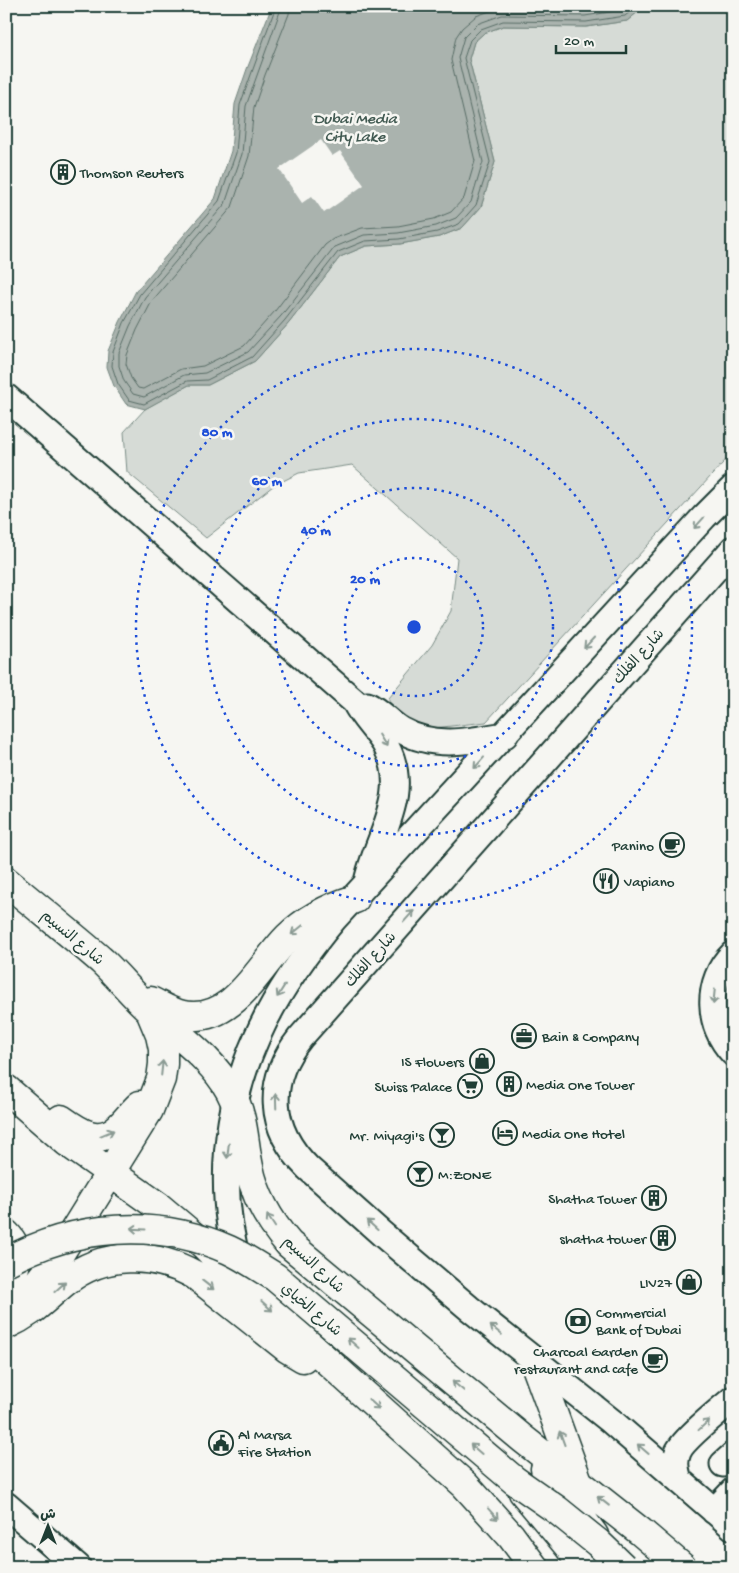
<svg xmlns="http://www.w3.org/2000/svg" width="739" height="1573" font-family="'Gochi Hand','Playpen Sans Arabic',sans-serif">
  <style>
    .green { fill: #d6dbd6; stroke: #7a8c85 }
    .water { fill: #aab3ae; stroke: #72847d }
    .pier { fill: #f6f6f2 }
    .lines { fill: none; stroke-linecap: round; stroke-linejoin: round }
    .shore { stroke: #576c65; stroke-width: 1 }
    .minor-casing { stroke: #1f3d34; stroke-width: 29 }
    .major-casing { stroke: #1f3d34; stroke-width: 31 }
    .minor { stroke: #f6f6f2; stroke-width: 25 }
    .major { stroke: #f6f6f2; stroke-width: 28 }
    .major-bridge-casing { stroke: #1f3d34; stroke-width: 31; stroke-linecap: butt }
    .major-bridge { stroke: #f6f6f2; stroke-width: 28 }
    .oneway { stroke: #8a9a93 }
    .ring { fill: none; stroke: #1d4ed8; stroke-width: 2.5; stroke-dasharray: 2.5 5 }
    .labels { text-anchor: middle; stroke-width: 5; stroke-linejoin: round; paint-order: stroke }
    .poi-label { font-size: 15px; fill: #1f3d34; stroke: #f6f6f2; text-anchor: start }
    .street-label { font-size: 15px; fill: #1f3d34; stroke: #f6f6f2 }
    .water-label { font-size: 16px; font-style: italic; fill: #425a52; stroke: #f6f6f2 }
    .centre { fill: #1d4ed8; stroke: #f6f6f2; stroke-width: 2.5 }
    .ring-label { font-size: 15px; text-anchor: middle; font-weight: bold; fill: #1d4ed8; stroke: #f6f6f2; stroke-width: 5; stroke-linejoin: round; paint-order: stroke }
  </style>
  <rect width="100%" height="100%" fill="#f6f6f2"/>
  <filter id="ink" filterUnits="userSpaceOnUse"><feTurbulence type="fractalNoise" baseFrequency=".02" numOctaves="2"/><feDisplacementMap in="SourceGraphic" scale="10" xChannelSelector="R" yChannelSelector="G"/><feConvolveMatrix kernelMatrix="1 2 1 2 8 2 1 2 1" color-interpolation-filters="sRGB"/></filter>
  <g filter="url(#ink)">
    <path class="green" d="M645 6H733V452L486 722 425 729 388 716V698L432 645 451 611 457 558 352 465 299 473 273 486 206 538 127 472 124 432 145 409 159 401 189 385H208L255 361 289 323 340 257 366 246 400 244 439 237 462 228 481 207 495 162 469 59 474 42 484 33 503 26 586 27 627 21Z"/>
    <path class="water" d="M272 6H645L627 21 586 27 503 26 484 33 474 42 469 59 495 162 481 207 462 228 439 237 400 244 366 246 340 257 289 323 255 361 208 385H189L145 409 126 404 114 386 107 367 108 351 120 322 136 291 215 199 231 151 235 104 247 69Z"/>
    <path class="pier" d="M321 140 332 156 340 151 364 185 324 213 312 196 302 203 279 169Z"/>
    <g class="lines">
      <path class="shore" d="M276 6 240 105 236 153 219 201 140 294 124 323 113 352 112 366 118 384 129 400 144 404 187 381 207 380 252 357 285 320 338 252 365 241 399 239 437 232 459 224 476 205 490 162 464 58 470 40 481 29 503 21 586 22 625 16 637 6
        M282 6 246 106 242 154 225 204 145 297 130 326 119 353V366L124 381 133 394 144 397 184 375 205 373 248 352 281 316 335 247 364 235 398 233 436 226 456 218 471 202 483 162 458 58 464 37 477 24 502 15 585 16 622 10 627 6
        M290 6 289 14 265 75 254 107 249 156 232 207 152 301 137 330 127 355 126 364 131 378 138 388 143 389 181 369 203 366 244 346 275 311 325 245 333 239 362 228 398 226 434 219 451 212 464 198 475 161 451 60 456 37 462 28 476 16 501 7 585 8 597 6"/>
      <defs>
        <path id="minor" d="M6 397 355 702C362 718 377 730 386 746 412 794 377 836 367 882
          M733 549 300 1038C266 1081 268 1128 308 1168L382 1234 469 1308 611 1421 733 1527
          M367 705C380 711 389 723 401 730 434 749 470 741 505 735
          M733 954C705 981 707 1026 733 1053
          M240 1268C216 1194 225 1108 257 1037 276 994 304 955 334 919L704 517 733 488
          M723 1464 733 1455
          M679 1480C676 1470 674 1462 678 1452 683 1440 721 1409 733 1399
          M6 1505 78 1567
          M714 1511 733 1491"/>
        <path id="major" d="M6 881C38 908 71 934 102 961 119 977 133 995 150 1010 177 1035 212 1058 230 1091 245 1118 243 1139 249 1167 255 1197 269 1221 289 1244L523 1439 641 1532 682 1567
          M151 1001C161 1006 172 1013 183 1015 233 1025 259 966 288 937 307 918 330 907 355 899
          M6 1089 67 1142 159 1207 204 1245 245 1287 465 1485 511 1536 534 1567
          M61 1119C78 1131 98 1146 118 1128 126 1121 132 1112 140 1105
          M6 1234C21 1249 19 1267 6 1283
          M19 1307 59 1255 149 1110 161 1079 163 1064V1049L160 1035 150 1011
          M6 1325C33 1313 43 1300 65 1282 103 1251 154 1252 195 1275L288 1349 303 1358
          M534 1361 579 1484
          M545 1469 594 1535
          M523 1492 569 1547 583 1567"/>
      </defs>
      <use href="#minor" class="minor-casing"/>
      <use href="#major" class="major-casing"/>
      <use href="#minor" class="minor"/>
      <use href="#major" class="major"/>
      <defs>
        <path id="major-bridge" d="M6 1262C75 1224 157 1218 229 1250 246 1258 260 1268 275 1277L514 1480 557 1510 598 1543 623 1567"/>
      </defs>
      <use href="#major-bridge" class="major-bridge-casing"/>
      <use href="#major-bridge" class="major-bridge"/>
    </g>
    <defs><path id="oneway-shaft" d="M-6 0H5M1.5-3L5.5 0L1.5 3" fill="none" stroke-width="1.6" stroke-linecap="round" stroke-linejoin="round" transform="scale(1.25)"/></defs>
    <g class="oneway">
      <use href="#oneway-shaft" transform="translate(699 523) rotate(132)"/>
      <use href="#oneway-shaft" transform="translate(589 643) rotate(133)"/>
      <use href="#oneway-shaft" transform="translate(383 741) rotate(59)"/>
      <use href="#oneway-shaft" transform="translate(479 763) rotate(132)"/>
      <use href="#oneway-shaft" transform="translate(409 916) rotate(-48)"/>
      <use href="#oneway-shaft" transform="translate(297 930) rotate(141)"/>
      <use href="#oneway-shaft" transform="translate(281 991) rotate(122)"/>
      <use href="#oneway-shaft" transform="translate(714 997) rotate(96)"/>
      <use href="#oneway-shaft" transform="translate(162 1068) rotate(-84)"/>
      <use href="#oneway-shaft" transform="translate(276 1101) rotate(-92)"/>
      <use href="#oneway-shaft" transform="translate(107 1133) rotate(-22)"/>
      <use href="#oneway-shaft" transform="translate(228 1151) rotate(96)"/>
      <use href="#oneway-shaft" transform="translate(271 1221) rotate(-123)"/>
      <use href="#oneway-shaft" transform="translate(372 1225) rotate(-138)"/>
      <use href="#oneway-shaft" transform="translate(138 1229) rotate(-177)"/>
      <use href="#oneway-shaft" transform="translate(208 1285) rotate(38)"/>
      <use href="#oneway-shaft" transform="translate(60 1287) rotate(-42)"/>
      <use href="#oneway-shaft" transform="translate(267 1306) rotate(42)"/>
      <use href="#oneway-shaft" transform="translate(496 1330) rotate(-141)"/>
      <use href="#oneway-shaft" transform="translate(353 1343) rotate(-139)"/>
      <use href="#oneway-shaft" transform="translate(458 1386) rotate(-140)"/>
      <use href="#oneway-shaft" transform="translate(374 1404) rotate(42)"/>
      <use href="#oneway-shaft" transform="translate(704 1425) rotate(-43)"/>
      <use href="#oneway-shaft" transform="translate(562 1438) rotate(-110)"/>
      <use href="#oneway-shaft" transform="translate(476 1449) rotate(-139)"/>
      <use href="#oneway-shaft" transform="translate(643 1449) rotate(-139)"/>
      <use href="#oneway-shaft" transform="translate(603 1501) rotate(-142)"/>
      <use href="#oneway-shaft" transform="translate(493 1514) rotate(48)"/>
    </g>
  </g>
  <g class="ring">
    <circle cx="414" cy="627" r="69"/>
    <circle cx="414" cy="627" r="139"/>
    <circle cx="414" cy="627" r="208"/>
    <circle cx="414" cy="627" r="278"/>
  </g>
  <defs>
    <symbol id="building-ring" viewBox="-11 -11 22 22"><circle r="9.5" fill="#f6f6f2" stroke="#1f3d34" stroke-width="1.5"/><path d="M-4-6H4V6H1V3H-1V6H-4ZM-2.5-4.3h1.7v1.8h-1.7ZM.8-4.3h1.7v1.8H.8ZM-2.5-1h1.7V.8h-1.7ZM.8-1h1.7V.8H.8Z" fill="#1f3d34"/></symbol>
    <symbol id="cafe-ring" viewBox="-11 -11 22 22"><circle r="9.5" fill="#f6f6f2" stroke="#1f3d34" stroke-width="1.5"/><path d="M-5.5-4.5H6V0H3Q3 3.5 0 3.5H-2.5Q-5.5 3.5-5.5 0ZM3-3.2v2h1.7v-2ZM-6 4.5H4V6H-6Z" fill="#1f3d34"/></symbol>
    <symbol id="restaurant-ring" viewBox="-11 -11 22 22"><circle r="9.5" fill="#f6f6f2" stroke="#1f3d34" stroke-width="1.5"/><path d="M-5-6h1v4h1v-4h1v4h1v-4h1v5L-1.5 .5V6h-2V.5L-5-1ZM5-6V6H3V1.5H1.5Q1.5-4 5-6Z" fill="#1f3d34"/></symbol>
    <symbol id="office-ring" viewBox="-11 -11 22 22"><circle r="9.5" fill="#f6f6f2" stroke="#1f3d34" stroke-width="1.5"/><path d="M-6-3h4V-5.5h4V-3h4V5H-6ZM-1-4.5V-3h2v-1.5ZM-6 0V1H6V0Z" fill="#1f3d34"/></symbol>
    <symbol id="shop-ring" viewBox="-11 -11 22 22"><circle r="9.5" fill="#f6f6f2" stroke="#1f3d34" stroke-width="1.5"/><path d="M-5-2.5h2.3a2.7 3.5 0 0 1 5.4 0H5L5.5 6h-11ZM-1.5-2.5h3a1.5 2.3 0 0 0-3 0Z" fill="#1f3d34"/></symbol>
    <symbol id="supermarket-ring" viewBox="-11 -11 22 22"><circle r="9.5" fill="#f6f6f2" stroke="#1f3d34" stroke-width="1.5"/><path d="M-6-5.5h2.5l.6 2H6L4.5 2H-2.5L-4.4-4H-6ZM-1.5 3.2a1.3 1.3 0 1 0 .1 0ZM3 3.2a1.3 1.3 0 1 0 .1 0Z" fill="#1f3d34"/></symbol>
    <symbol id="hotel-ring" viewBox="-11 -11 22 22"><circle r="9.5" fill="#f6f6f2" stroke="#1f3d34" stroke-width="1.5"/><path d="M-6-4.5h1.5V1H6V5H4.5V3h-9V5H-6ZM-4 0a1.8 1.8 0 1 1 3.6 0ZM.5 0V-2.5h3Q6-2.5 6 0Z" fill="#1f3d34"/></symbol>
    <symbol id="bar-ring" viewBox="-11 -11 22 22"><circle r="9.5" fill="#f6f6f2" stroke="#1f3d34" stroke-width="1.5"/><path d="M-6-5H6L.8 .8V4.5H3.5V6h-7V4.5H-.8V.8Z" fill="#1f3d34"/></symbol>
    <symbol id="bank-ring" viewBox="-11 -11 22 22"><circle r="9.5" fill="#f6f6f2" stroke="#1f3d34" stroke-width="1.5"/><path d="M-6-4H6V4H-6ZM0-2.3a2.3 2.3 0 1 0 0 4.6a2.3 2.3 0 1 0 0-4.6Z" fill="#1f3d34"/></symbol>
    <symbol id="civic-ring" viewBox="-11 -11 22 22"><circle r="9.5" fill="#f6f6f2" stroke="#1f3d34" stroke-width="1.5"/><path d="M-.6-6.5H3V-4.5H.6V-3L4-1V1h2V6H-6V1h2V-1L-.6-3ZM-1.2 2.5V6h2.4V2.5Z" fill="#1f3d34"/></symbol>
  </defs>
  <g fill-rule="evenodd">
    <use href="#building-ring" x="49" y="158" width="28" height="28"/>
    <use href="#cafe-ring" x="658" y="831" width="28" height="28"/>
    <use href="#restaurant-ring" x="592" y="867" width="28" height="28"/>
    <use href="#office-ring" x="510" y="1022" width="28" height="28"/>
    <use href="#shop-ring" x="468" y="1047" width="28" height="28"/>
    <use href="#building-ring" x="495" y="1070" width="28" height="28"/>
    <use href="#supermarket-ring" x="456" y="1072" width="28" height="28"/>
    <use href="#hotel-ring" x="491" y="1119" width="28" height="28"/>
    <use href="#bar-ring" x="428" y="1121" width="28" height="28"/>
    <use href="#bar-ring" x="406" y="1160" width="28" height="28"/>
    <use href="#building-ring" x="640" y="1184" width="28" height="28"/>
    <use href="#building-ring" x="649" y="1224" width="28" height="28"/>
    <use href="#shop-ring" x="675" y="1268" width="28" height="28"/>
    <use href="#bank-ring" x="564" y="1307" width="28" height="28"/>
    <use href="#cafe-ring" x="641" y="1346" width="28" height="28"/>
    <use href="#civic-ring" x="207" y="1429" width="28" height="28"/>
  </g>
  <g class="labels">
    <g class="poi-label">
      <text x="80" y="177">Thomson Reuters</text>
      <text x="654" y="850" text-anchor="end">Panino</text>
      <text x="624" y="886">Vapiano</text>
      <text x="542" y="1041">Bain &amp; Company</text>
      <text x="464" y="1066" text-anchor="end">IS Flowers</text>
      <text x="526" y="1089">Media One Tower</text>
      <text x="452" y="1091" text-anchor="end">Swiss Palace</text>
      <text x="522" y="1138">Media One Hotel</text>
      <text x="424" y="1140" text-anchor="end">Mr. Miyagi's</text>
      <text x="438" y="1179">M:ZONE</text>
      <text x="636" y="1203" text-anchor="end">Shatha Tower</text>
      <text x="646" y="1243" text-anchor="end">shatha tower</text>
      <text x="672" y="1287" text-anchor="end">LIV27</text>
      <text x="596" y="1317">Commercial<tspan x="596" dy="17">Bank of Dubai</tspan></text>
      <text x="638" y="1356" text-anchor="end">Charcoal Garden<tspan x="638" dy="17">restaurant and cafe</tspan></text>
      <text x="238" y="1439">Al Marsa<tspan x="238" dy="17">Fire Station</tspan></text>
    </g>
    <g class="street-label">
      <text transform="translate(638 656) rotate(-48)" y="5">شارع الفلك</text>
      <text transform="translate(73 937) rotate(40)" y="5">شارع النسيم</text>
      <text transform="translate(370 959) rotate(-48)" y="5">شارع الفلك</text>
      <text transform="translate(314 1264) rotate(42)" y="5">شارع النسيم</text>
      <text transform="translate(312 1309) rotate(40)" y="5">شارع الخياي</text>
    </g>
    <g class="water-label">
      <text x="355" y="123">Dubai Media<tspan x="355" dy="18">City Lake</tspan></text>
    </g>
  </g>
  <circle cx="414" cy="627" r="8" class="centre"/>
  <g class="ring-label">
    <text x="217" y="436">80 m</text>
    <text x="267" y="485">60 m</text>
    <text x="316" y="534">40 m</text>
    <text x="365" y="583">20 m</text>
  </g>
  <rect width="739" height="1573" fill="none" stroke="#f6f6f2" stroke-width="25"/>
  <rect x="12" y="12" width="714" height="1548" fill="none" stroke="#1f3d34" stroke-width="2" filter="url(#ink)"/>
  <g transform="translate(48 1526)" stroke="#f6f6f2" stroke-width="4" paint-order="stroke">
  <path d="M0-4L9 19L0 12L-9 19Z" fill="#1f3d34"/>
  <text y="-8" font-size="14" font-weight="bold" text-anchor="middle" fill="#1f3d34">ش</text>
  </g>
  <path d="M556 45v8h70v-8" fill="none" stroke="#1f3d34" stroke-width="2.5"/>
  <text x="564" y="45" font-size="15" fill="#1f3d34" stroke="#f6f6f2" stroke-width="4" paint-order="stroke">20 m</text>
</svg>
